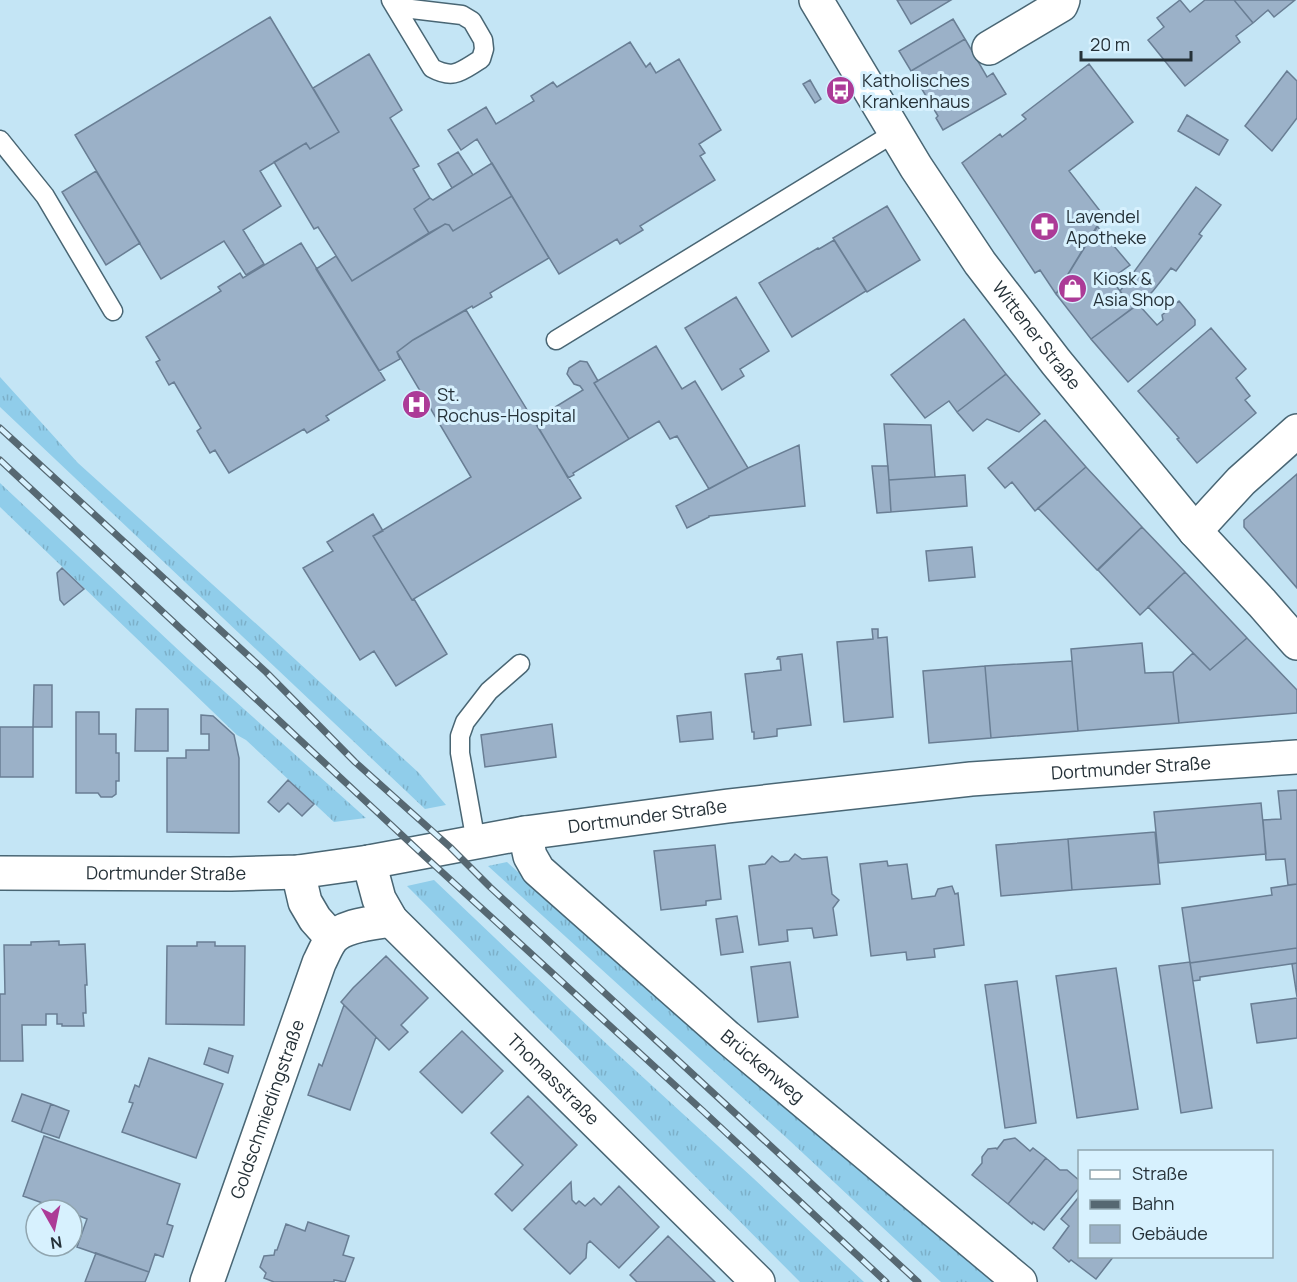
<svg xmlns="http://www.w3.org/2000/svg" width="1297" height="1282" font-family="Manrope,sans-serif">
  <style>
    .grass { fill: url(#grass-tufts) }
    .building { fill: #9bb1c8; stroke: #697e94; stroke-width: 1.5 }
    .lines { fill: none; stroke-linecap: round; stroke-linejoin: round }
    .service-casing { stroke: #496674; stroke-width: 21 }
    .minor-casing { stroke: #496674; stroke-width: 36 }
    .tertiary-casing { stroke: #496674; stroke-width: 36 }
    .service { stroke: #fff; stroke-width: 18 }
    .minor { stroke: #fff; stroke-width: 33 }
    .tertiary { stroke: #fff; stroke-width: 33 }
    .rail-casing { stroke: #566872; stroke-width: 7 }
    .rail { stroke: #d7f1fe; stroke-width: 4.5; stroke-dasharray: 14; stroke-linecap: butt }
    .labels { text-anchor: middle; stroke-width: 6; stroke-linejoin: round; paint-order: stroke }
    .poi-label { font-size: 18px; fill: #263239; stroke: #d7f1fe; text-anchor: start }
    .street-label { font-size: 18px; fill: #263239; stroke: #d7f1fe }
  </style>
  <defs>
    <pattern id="grass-tufts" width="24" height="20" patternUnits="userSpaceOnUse" patternTransform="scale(1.5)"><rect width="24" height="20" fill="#90cdea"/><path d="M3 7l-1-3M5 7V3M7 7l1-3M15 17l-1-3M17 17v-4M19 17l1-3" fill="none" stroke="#7cb0c9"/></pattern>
  </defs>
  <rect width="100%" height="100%" fill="#c4e5f5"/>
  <path class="grass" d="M0 377 78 463 273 639 419 773 446 805 425 809 0 407Z
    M0 483 188 659 366 818 334 822 246 740 237 735 0 507Z
    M507 862 518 872 523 871 1009 1282H941L790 1141 488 866Z
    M434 880 611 1048 753 1178 864 1282H800L407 886Z"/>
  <path class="building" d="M897 0H951L911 24Z
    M1180 0 1190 12 1205 0H1234L1253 23 1236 36 1240 42 1185 86 1148 40 1164 27 1157 18Z
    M1234 0H1295L1274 17 1268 10 1253 23Z
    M270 17 339 132 310 149 306 143 260 171 281 206 243 230 264 264 246 275 224 241 161 279 75 135Z
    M953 19 965 39 911 71 899 51Z
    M965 39 987 77 993 73 1006 94 943 130 936 118 938 116 911 71Z
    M630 42 646 67 650 63 656 73 679 59 721 130 699 144 705 153 700 156 715 180 640 226 643 230 620 244 617 239 559 274 477 139 461 150 448 130 486 107 496 124 534 101 531 96 553 82 557 87Z
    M369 54 402 110 390 118 419 166 413 169 430 198 414 209 429 233 352 281 318 227 314 229 274 162 306 143 310 149 339 132 313 88Z
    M1089 64 1133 122 1069 171 1104 216 1056 294 1040 270 1035 273 962 163 1000 134 1002 137 1026 119 1022 115Z
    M1287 71 1297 81V118L1272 151 1245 126Z
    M810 80 821 99 815 103 803 84Z
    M1187 115 1228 140 1219 155 1178 131Z
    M458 152 473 175 452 188 438 164Z
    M492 163 512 196 453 231 449 225 445 224 429 233 414 209 430 198 433 200Z
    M96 171 140 243 106 265 62 192Z
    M1196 187 1221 205 1199 234 1202 236 1176 271 1171 268 1153 291 1139 305 1133 308 1120 291Z
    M512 196 549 258 490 293 492 297 473 308 472 306 413 340 397 352 400 359 379 371 316 269 336 256 352 281 445 224 449 225 453 231Z
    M887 206 920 260 867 292 833 238Z
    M1097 226 1130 265 1111 279 1133 308 1091 339 1056 294Z
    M834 240 866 291 792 337 759 283 818 248 819 249Z
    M301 243 385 380 326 416 329 420 307 433 304 429 229 473 215 450 210 453 197 431 201 428 174 382 169 385 156 362 160 360 146 337 221 291 218 287 240 273 243 278Z
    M736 297 769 351 740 369 744 376 722 390 685 328Z
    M1179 301 1195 320V325L1128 382 1091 339 1138 304 1157 325 1163 320 1162 315Z
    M466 310 581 498 412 600 373 536 471 477 397 352 413 340Z
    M964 319 1006 374 957 412 949 401 925 418 891 375Z
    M1211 328 1246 369 1236 378 1250 396 1245 400 1256 413 1197 463 1177 439 1179 438 1138 391Z
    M656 346 682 389 695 381 748 468 709 489 677 436 670 439 659 421 629 439 594 383Z
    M580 361 587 362 598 381 594 383 629 439 573 473 574 475 568 478 534 420 583 390 580 386 574 384 567 374 569 368Z
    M1006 374 1040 414 1019 432 987 419 973 431 957 412Z
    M1045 420 1086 467 1035 511 1012 482 1005 488 988 468Z
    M884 424 931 425 935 477 889 480Z
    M799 445 805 506 709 516V517L687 528 676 506 748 468Z
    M872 466H888L891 512 877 513Z
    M1086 467 1142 527 1097 570 1038 508Z
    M1297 474V588L1244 527V520Z
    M965 475 967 506 891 512 889 480Z
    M373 514 383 531 373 536 412 600 414 599 447 654 396 686 374 651 360 660 303 568 333 551 327 542Z
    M1142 527 1185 572 1140 615 1098 570Z
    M972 547 975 577 929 581 926 551Z
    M62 568 84 589 64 605 60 600 57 573Z
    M1185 572 1247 638 1210 670 1148 607Z
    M872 629H878V638L887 637 893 717 844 722 837 642 873 639Z
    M1247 638 1297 690V713L1179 723 1173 672 1193 653 1210 670Z
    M1142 643 1145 673 1173 672 1179 723 1078 731 1071 649Z
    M802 654 811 725 777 729V736L754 739V732H752L745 674 781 670 780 659H777L778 657Z
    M1072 661 1078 731 991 738 985 666Z
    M985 666 991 738 929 743 923 671Z
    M34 685H52V727H33Z
    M136 709H168V751H135Z
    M76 712H99V734H116V753H119V781H116V794L112 797H101L98 793H76Z
    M711 712 713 739 680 742 677 716Z
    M201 715 213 716 234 735 239 758V833L167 832V758H186V750H209V734H201Z
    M552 724 556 757 485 767 481 735Z
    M0 727H33V777H0Z
    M288 780 314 804 302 816 288 803 279 812 268 802Z
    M1297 790V884L1288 885 1285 859 1266 860 1263 820 1281 819 1278 791Z
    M1261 803 1266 854 1159 863 1154 812Z
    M1155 832 1160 884 1072 890 1068 839Z
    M1068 839 1072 890 1001 896 996 845Z
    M715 845 721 899 706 901V905L661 910 654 851Z
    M795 854 802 859 827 857 832 894 839 900 833 908 837 935 814 938 812 928 787 930 788 941 759 945 749 866 765 864 772 856 780 862 789 861Z
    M887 861 888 866 907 864 912 899 935 896 938 889 952 886 955 894 958 893 964 945 934 949 935 957 907 960 906 952 871 956 860 864Z
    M1297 884V948L1190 963 1182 908 1272 895 1271 888Z
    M737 916 743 952 721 955 716 919Z
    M59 941V945L85 944 87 985H85L86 1013H83L84 1026H62V1024H57V1014H46V1025H22L23 1061H0V994H5L4 945H31V942Z
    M197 942H215V946H245L244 1025 166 1024 167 946H197Z
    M1297 948V963L1200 977V980L1193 981 1190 963Z
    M386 956 428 998 401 1025 408 1032 389 1050 341 1002 353 988Z
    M790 962 798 1017 758 1022 751 967Z
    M1190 962 1212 1108 1181 1113 1159 966Z
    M1297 963V997L1292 964Z
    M1116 968 1138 1109 1077 1118 1056 976Z
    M1017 981 1036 1123 1005 1128 985 985Z
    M1297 998V1038L1257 1043 1251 1004Z
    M344 1005 376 1037 350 1110 308 1095 319 1064 322 1066Z
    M462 1031 503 1071 462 1113 420 1072Z
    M209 1048 233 1056 228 1073 204 1064Z
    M149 1058 223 1084 196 1158 122 1132 133 1103 129 1102 135 1085 139 1087Z
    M22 1094 51 1104 41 1132 12 1121Z
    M528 1096 577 1145 512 1211 495 1194 523 1165 491 1133Z
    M51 1104 69 1111 59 1138 41 1132Z
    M44 1136 180 1184 167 1224 173 1226 163 1257 155 1254 149 1272 77 1247 87 1219 72 1213V1210H62L23 1196Z
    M1015 1138 1030 1151 1033 1148 1046 1158 1008 1204 972 1175 982 1163V1157L988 1149 996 1148 997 1149 1004 1140Z
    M1046 1158 1060 1170H1067L1080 1181V1187L1044 1230 1033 1222 1032 1224 1008 1204Z
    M571 1182 572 1200 576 1204 579 1201 585 1206 594 1198 601 1205 619 1186 659 1227 619 1268 590 1241 587 1244 586 1258 570 1274 524 1229Z
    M1078 1198 1080 1199V1256H1114L1096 1279 1071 1260 1069 1262 1053 1248 1069 1226 1061 1219Z
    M308 1222 349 1236 343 1255 354 1258 345 1282 334 1280V1282H274L264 1278 266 1273 260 1267 264 1256 274 1255 275 1250H277L286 1224 305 1231Z
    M668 1236 715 1282H637L630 1275Z
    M96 1253 149 1272 145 1282H85Z"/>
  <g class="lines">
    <defs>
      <path id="service" d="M391 0 432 68C454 80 461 71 481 59L484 49 483 40 472 21 462 15 395 7
        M0 140 45 196 113 311
        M556 340 894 133
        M476 842 460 753V736L465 722 489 691 520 664"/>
      <g id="minor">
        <path d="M989 48 1061 5 1063 0"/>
        <path d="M1195 531 1241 481 1297 431"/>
        <path id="s1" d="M525 833 530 856 538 870 727 1037 1020 1282"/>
        <path id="s2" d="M369 862 379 899 391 920 758 1282"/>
        <path d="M298 872 305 902 315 919 332 938"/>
        <path id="s3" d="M207 1282 319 963C323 955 326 947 331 940 342 925 373 923 391 920"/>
      </g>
      <g id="tertiary">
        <path id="s4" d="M816 0 916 167 980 263 1056 362 1195 531 1262 603 1297 643"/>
        <path id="s5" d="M0 873 231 874 298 872 369 862 525 833 728 806 971 779 1297 757"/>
      </g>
    </defs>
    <use href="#service" class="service-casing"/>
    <use href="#minor" class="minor-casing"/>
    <use href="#tertiary" class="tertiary-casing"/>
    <use href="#service" class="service"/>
    <use href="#minor" class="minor"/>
    <use href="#tertiary" class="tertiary"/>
    <defs>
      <path id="rail" d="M0 428 266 672 355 762 450 847 490 887 918 1282
        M0 460 420 852 703 1111 886 1282"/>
    </defs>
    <use href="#rail" class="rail-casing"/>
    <use href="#rail" class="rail"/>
  </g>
  <defs>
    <symbol id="bus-disc" viewBox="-11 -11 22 22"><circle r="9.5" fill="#ac3b97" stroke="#d7f1fe"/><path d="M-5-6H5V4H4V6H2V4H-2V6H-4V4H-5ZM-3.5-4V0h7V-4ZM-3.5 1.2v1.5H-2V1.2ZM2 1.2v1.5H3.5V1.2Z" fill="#fff"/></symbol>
    <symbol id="pharmacy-disc" viewBox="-11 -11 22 22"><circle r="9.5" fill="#ac3b97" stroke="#d7f1fe"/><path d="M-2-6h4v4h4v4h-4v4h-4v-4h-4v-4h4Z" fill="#fff"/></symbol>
    <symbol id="shop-disc" viewBox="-11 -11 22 22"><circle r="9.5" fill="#ac3b97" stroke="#d7f1fe"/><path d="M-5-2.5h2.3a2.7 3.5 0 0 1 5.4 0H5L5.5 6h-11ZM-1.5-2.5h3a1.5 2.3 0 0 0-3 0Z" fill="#fff"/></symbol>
    <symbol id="hospital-disc" viewBox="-11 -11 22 22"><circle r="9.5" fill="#ac3b97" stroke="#d7f1fe"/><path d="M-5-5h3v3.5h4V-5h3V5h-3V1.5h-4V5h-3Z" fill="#fff"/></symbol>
  </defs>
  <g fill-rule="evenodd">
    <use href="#bus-disc" x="824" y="74" width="33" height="33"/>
    <use href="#pharmacy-disc" x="1028" y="210" width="33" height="33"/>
    <use href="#shop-disc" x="1056" y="272" width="33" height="33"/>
    <use href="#hospital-disc" x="400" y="388" width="33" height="33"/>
  </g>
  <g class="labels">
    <g class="poi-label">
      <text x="862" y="87">Katholisches<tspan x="862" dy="21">Krankenhaus</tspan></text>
      <text x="1066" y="223">Lavendel<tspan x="1066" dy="21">Apotheke</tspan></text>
      <text x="1093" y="285">Kiosk &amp;<tspan x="1093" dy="21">Asia Shop</tspan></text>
      <text x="437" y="401">St.<tspan x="437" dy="21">Rochus-Hospital</tspan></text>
    </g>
    <g class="street-label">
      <text dy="6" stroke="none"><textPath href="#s4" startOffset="402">Wittener Straße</textPath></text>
      <text dy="6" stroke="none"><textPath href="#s5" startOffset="1138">Dortmunder Straße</textPath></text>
      <text dy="6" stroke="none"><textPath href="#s5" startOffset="652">Dortmunder Straße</textPath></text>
      <text dy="6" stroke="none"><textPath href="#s5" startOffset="166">Dortmunder Straße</textPath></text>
      <text dy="6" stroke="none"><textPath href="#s1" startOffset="338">Brückenweg</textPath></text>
      <text dy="6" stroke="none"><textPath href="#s2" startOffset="290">Thomasstraße</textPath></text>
      <text dy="6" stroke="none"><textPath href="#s3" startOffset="183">Goldschmiedingstraße</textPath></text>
    </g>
  </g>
  <rect x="1078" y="1150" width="195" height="108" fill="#d7f1fe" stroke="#90a5af" stroke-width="1.5"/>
  <rect x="1090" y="1170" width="30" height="9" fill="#ffffff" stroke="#90a5af" stroke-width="1.5"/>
  <text x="1132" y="1180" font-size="18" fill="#263239">Straße</text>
  <rect x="1090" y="1200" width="30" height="9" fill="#566872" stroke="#90a5af" stroke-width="1.5"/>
  <text x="1132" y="1210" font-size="18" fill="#263239">Bahn</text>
  <rect x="1090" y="1225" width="30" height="18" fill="#9bb1c8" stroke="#90a5af" stroke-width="1.5"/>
  <text x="1132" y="1240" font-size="18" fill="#263239">Gebäude</text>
  <g transform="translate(54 1228) rotate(171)"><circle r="28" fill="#d7f1fe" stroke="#90a5af" stroke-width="1.5"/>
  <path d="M0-4.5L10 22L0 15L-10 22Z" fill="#ac3b97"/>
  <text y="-9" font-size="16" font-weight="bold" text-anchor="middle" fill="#263239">N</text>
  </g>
  <path d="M1081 51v9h110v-9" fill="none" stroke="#263239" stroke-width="3"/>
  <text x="1090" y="51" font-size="18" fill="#263239" stroke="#d7f1fe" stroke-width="4.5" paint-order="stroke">20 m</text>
</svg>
